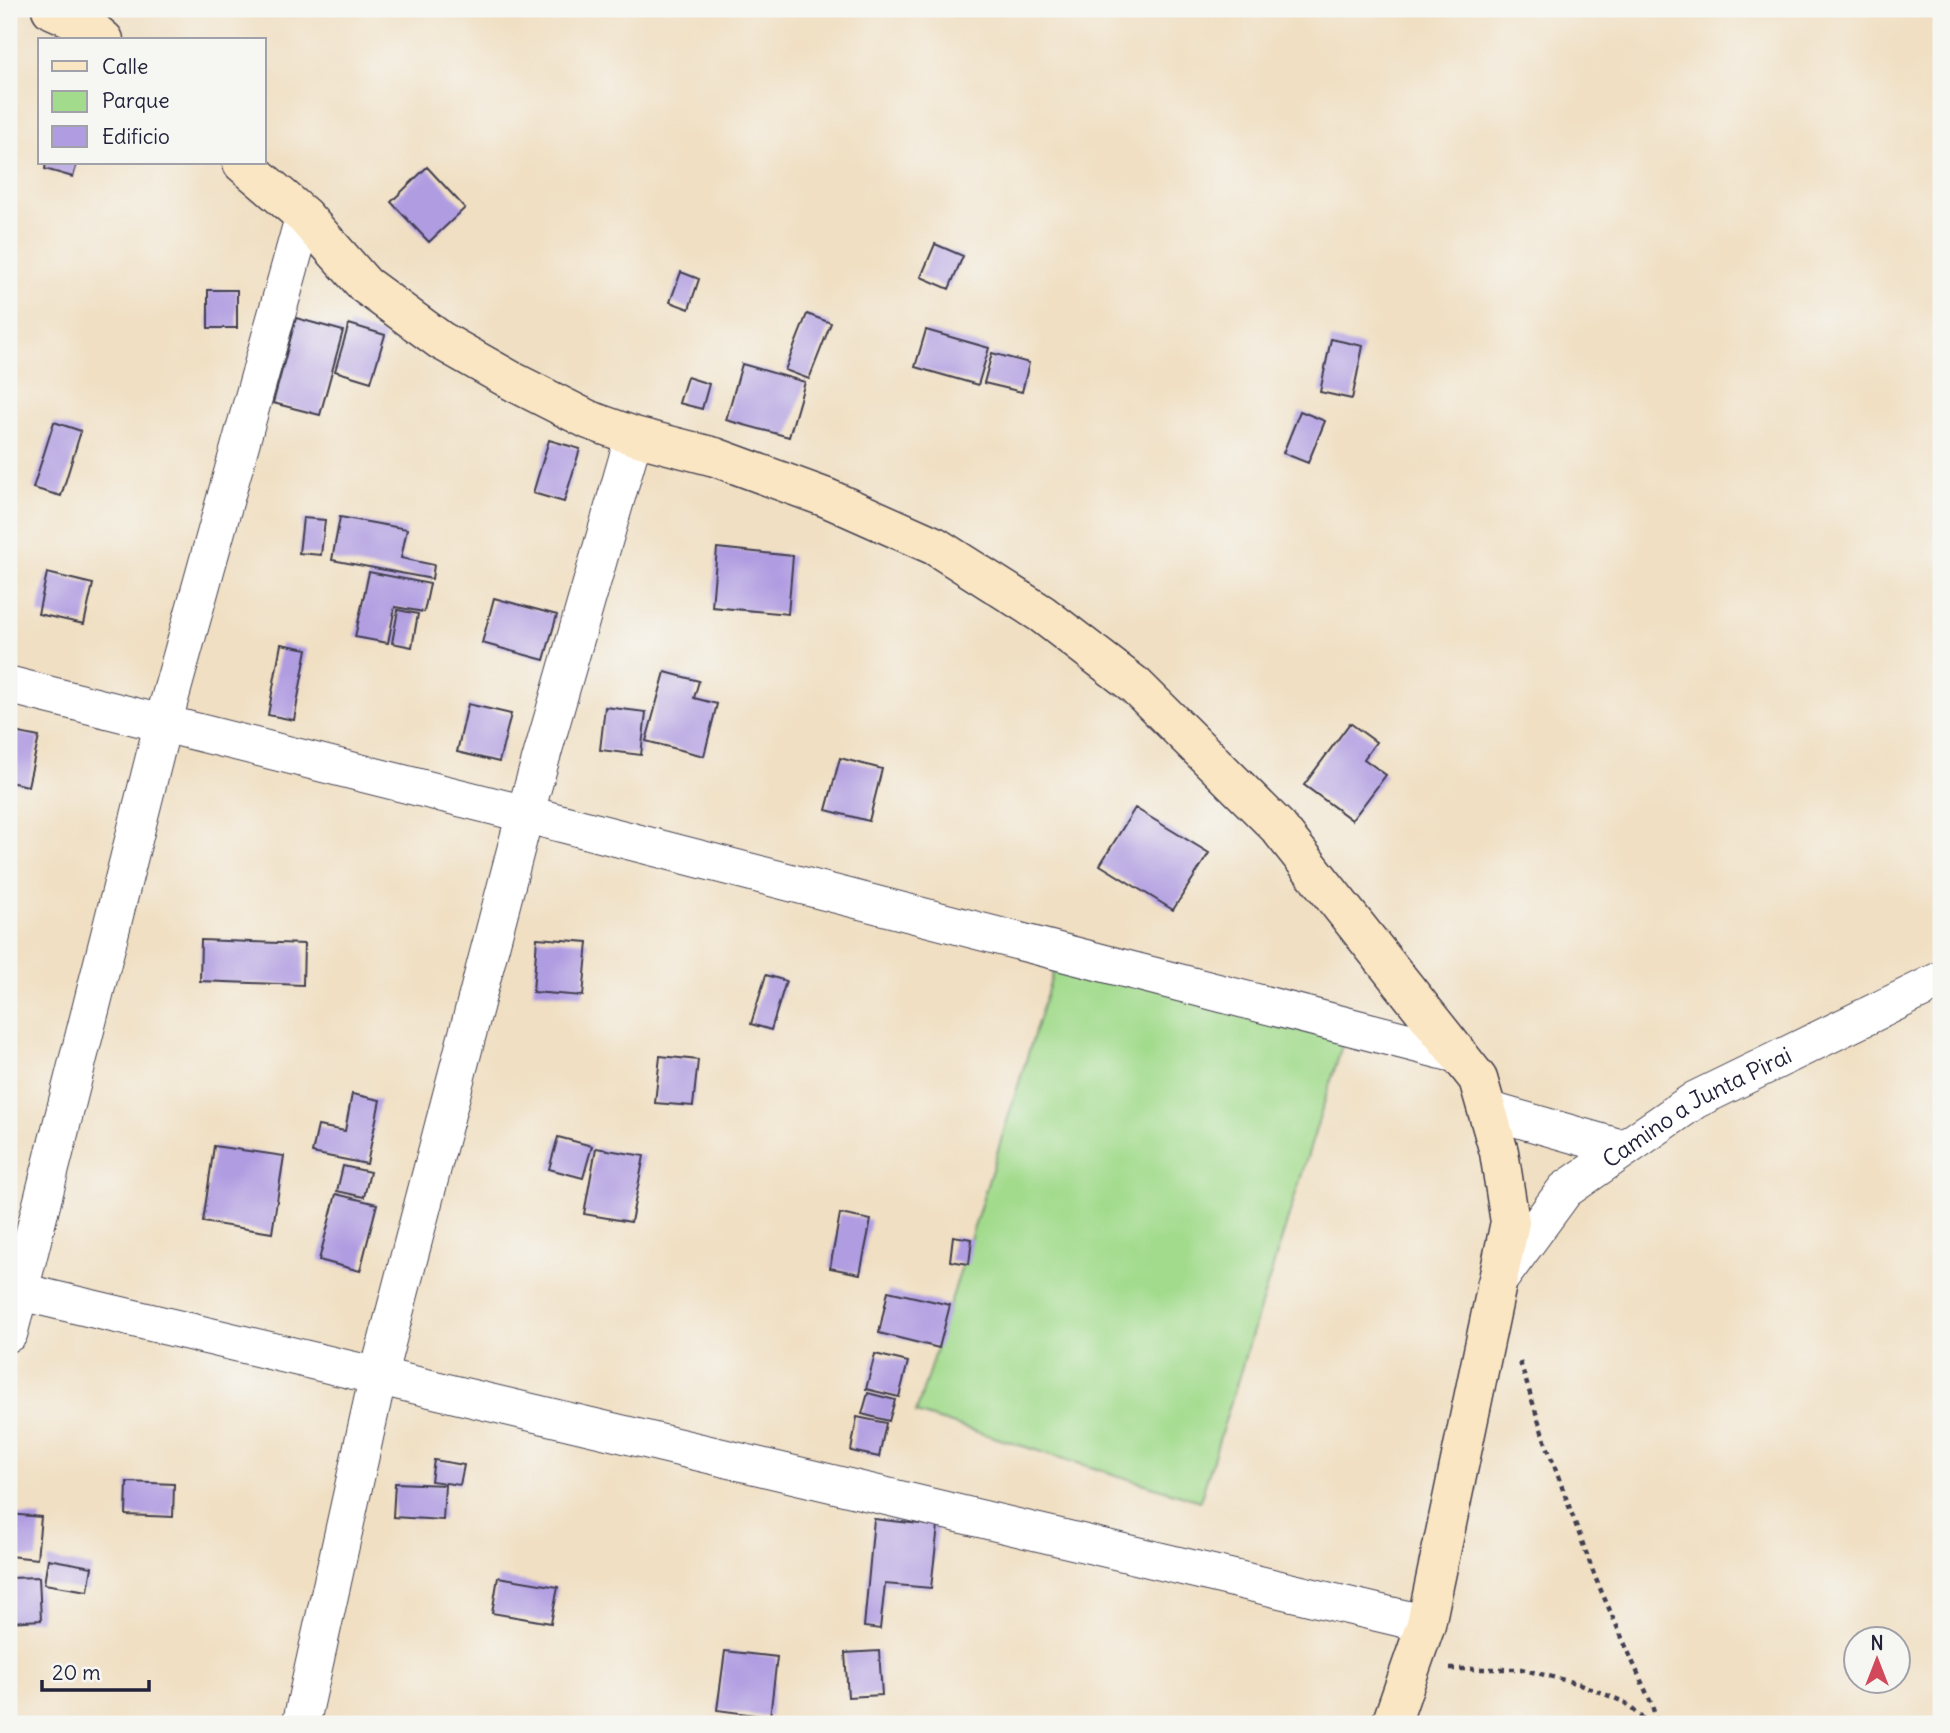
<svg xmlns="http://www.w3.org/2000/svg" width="1950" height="1733" font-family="Delius,sans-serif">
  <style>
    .green { fill: #a3db8d; stroke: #627e64; stroke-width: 2 }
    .building { fill: #b09ce1 }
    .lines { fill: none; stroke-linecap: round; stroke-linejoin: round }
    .street-casing { stroke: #413e4f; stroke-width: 39 }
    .secondary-casing { stroke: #413e4f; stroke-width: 41 }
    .path { stroke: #413e4f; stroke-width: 4.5; stroke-dasharray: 5 5; stroke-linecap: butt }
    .street { stroke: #fff; stroke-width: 37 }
    .secondary { stroke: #fbe6c3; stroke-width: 38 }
    .labels { text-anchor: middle; stroke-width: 7; stroke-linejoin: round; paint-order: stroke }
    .street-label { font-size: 23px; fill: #22223b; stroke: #f6f6f2 }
  </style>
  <rect width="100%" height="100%" fill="#f6f6f2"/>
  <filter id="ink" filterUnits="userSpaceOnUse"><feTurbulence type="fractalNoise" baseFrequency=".0143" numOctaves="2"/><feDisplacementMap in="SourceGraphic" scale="14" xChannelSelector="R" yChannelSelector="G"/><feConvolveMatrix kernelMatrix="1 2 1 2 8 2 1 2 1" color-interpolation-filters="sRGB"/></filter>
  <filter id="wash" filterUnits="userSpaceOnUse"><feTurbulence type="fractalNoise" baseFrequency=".00686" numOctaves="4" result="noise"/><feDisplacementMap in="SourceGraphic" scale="28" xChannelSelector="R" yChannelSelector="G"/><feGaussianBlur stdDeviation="1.57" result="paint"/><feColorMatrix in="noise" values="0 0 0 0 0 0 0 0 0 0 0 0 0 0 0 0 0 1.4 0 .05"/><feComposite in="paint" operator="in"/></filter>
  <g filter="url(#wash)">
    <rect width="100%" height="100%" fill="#f0dfc2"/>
    <path class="green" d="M1060 951 1344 1039 1200 1501 916 1413Z"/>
    <g id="blocks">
      <path class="building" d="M46 163H77L73 177 45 169Z
        M427 167 465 208 429 242 391 202Z
        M935 244 963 256 949 289 921 277Z
        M681 272 699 279 689 309 670 302Z
        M208 290H237V328H208Z
        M807 314 831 323 809 379 785 370Z
        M296 318 343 331 320 415 273 403Z
        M349 324 385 335 371 382 335 371Z
        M926 330 989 348 978 385 915 367Z
        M1331 339 1363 346 1352 399 1320 392Z
        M992 353 1029 363 1022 392 984 383Z
        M742 364 805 382 789 437 726 420Z
        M687 377 709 384 702 409 679 403Z
        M1300 411 1325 421 1308 463 1283 453Z
        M54 422 81 431 61 496 33 488Z
        M549 440 580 449 564 502 533 493Z
        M340 517 407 529 401 558 434 565 432 579 332 560Z
        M303 518 325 520 321 555 299 553Z
        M717 548 793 556 788 614 712 607Z
        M369 572 430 584 424 612 395 607 388 643 355 637Z
        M47 573 93 584 84 624 38 614Z
        M494 598 557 615 544 660 482 643Z
        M398 610 418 614 412 647 392 643Z
        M281 644 307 649 294 720 268 715Z
        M665 672 699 681 694 698 717 704 704 756 646 741Z
        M468 704 511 714 499 762 457 752Z
        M605 707 646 712 641 755 600 750Z
        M1350 723 1376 742 1364 759 1386 775 1352 820 1304 785Z
        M9 731 39 737 28 786 9 782Z
        M840 758 882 769 869 821 826 810Z
        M1135 808 1209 853 1173 910 1100 865Z
        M537 938 588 942 583 996 533 992Z
        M201 940 304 944 303 985 200 981Z
        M766 975 786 981 771 1030 751 1024Z
        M660 1056 698 1060 693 1106 655 1103Z
        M352 1094 380 1100 367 1164 312 1153 318 1126 345 1131Z
        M558 1137 592 1146 583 1178 549 1169Z
        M214 1146 284 1156 272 1233 203 1222Z
        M596 1148 644 1156 631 1222 584 1214Z
        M343 1166 370 1172 364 1197 337 1191Z
        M336 1194 377 1204 360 1271 319 1260Z
        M840 1214 871 1220 860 1274 830 1268Z
        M953 1236 972 1239 969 1264 950 1261Z
        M888 1291 950 1305 939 1348 879 1333Z
        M875 1354 908 1362 899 1397 866 1389Z
        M868 1393 895 1400 889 1421 862 1414Z
        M857 1417 886 1423 879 1457 851 1451Z
        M434 1460 464 1465 460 1485 431 1481Z
        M127 1482 174 1484 173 1517 126 1515Z
        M395 1483 445 1485 443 1520 393 1517Z
        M9 1514 41 1517 37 1559 9 1556Z
        M874 1519 938 1526 931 1588 885 1584 880 1629 864 1627Z
        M48 1559 92 1567 88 1591 44 1584Z
        M39 1577 41 1620 9 1622V1578Z
        M498 1577 558 1587 551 1623 492 1613Z
        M725 1651 777 1657 770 1717 717 1710Z
        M879 1651 882 1695 848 1697 845 1653Z"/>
    </g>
  </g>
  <g filter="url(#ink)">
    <use href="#blocks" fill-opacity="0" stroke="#413e4f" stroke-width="2"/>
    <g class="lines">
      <defs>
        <g id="street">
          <path d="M9 685 525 814 1456 1054"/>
          <path d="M1488 1110 1624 1149"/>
          <path id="s1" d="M1496 1284 1565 1190 1695 1100 1941 980"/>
          <path d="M9 1289 1426 1624"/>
          <path d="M9 1333 163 723 304 216"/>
          <path d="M301 1724 378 1376 525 814 634 436"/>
        </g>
        <path id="secondary" d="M51 9 85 24 104 40
          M242 163 304 216 365 285 440 340 514 382 589 420 634 436 715 457 827 498 935 546 1042 614 1136 686 1278 827 1478 1079 1499 1152 1510 1222 1426 1624 1391 1724"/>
      </defs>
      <use href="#street" class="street-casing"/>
      <use href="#secondary" class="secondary-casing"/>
      <path class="path" d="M1520 1362 1543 1435 1595 1577 1651 1703 1658 1724
        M1450 1669H1521L1580 1684 1624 1702 1649 1724"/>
      <use href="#street" class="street"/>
      <use href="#secondary" class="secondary"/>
    </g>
  </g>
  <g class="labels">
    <g class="street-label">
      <text dy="8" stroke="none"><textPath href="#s1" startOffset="273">Camino a Junta Pirai</textPath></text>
    </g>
  </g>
  <rect width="1950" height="1733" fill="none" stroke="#f6f6f2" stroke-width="35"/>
  <rect x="38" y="38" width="228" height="126" fill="#f6f6f2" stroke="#a1a1a9" stroke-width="2"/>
  <rect x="52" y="61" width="35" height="10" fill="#fbe6c3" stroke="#a1a1a9" stroke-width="2"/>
  <text x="102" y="74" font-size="21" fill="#22223b">Calle</text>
  <rect x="52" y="91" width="35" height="21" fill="#a3db8d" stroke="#a1a1a9" stroke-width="2"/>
  <text x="102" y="108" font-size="21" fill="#22223b">Parque</text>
  <rect x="52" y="126" width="35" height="21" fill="#b09ce1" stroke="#a1a1a9" stroke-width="2"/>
  <text x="102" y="144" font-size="21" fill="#22223b">Edificio</text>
  <g transform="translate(1877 1660)"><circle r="33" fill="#f6f6f2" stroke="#a1a1a9" stroke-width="2"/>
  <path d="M0-5L12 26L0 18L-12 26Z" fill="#d1495b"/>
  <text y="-10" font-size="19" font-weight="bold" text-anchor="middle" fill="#22223b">N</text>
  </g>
  <path d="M42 1680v10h107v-10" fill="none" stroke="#22223b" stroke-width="3.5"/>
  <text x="52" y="1680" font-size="21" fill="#22223b" stroke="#f6f6f2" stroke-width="5" paint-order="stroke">20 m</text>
</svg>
